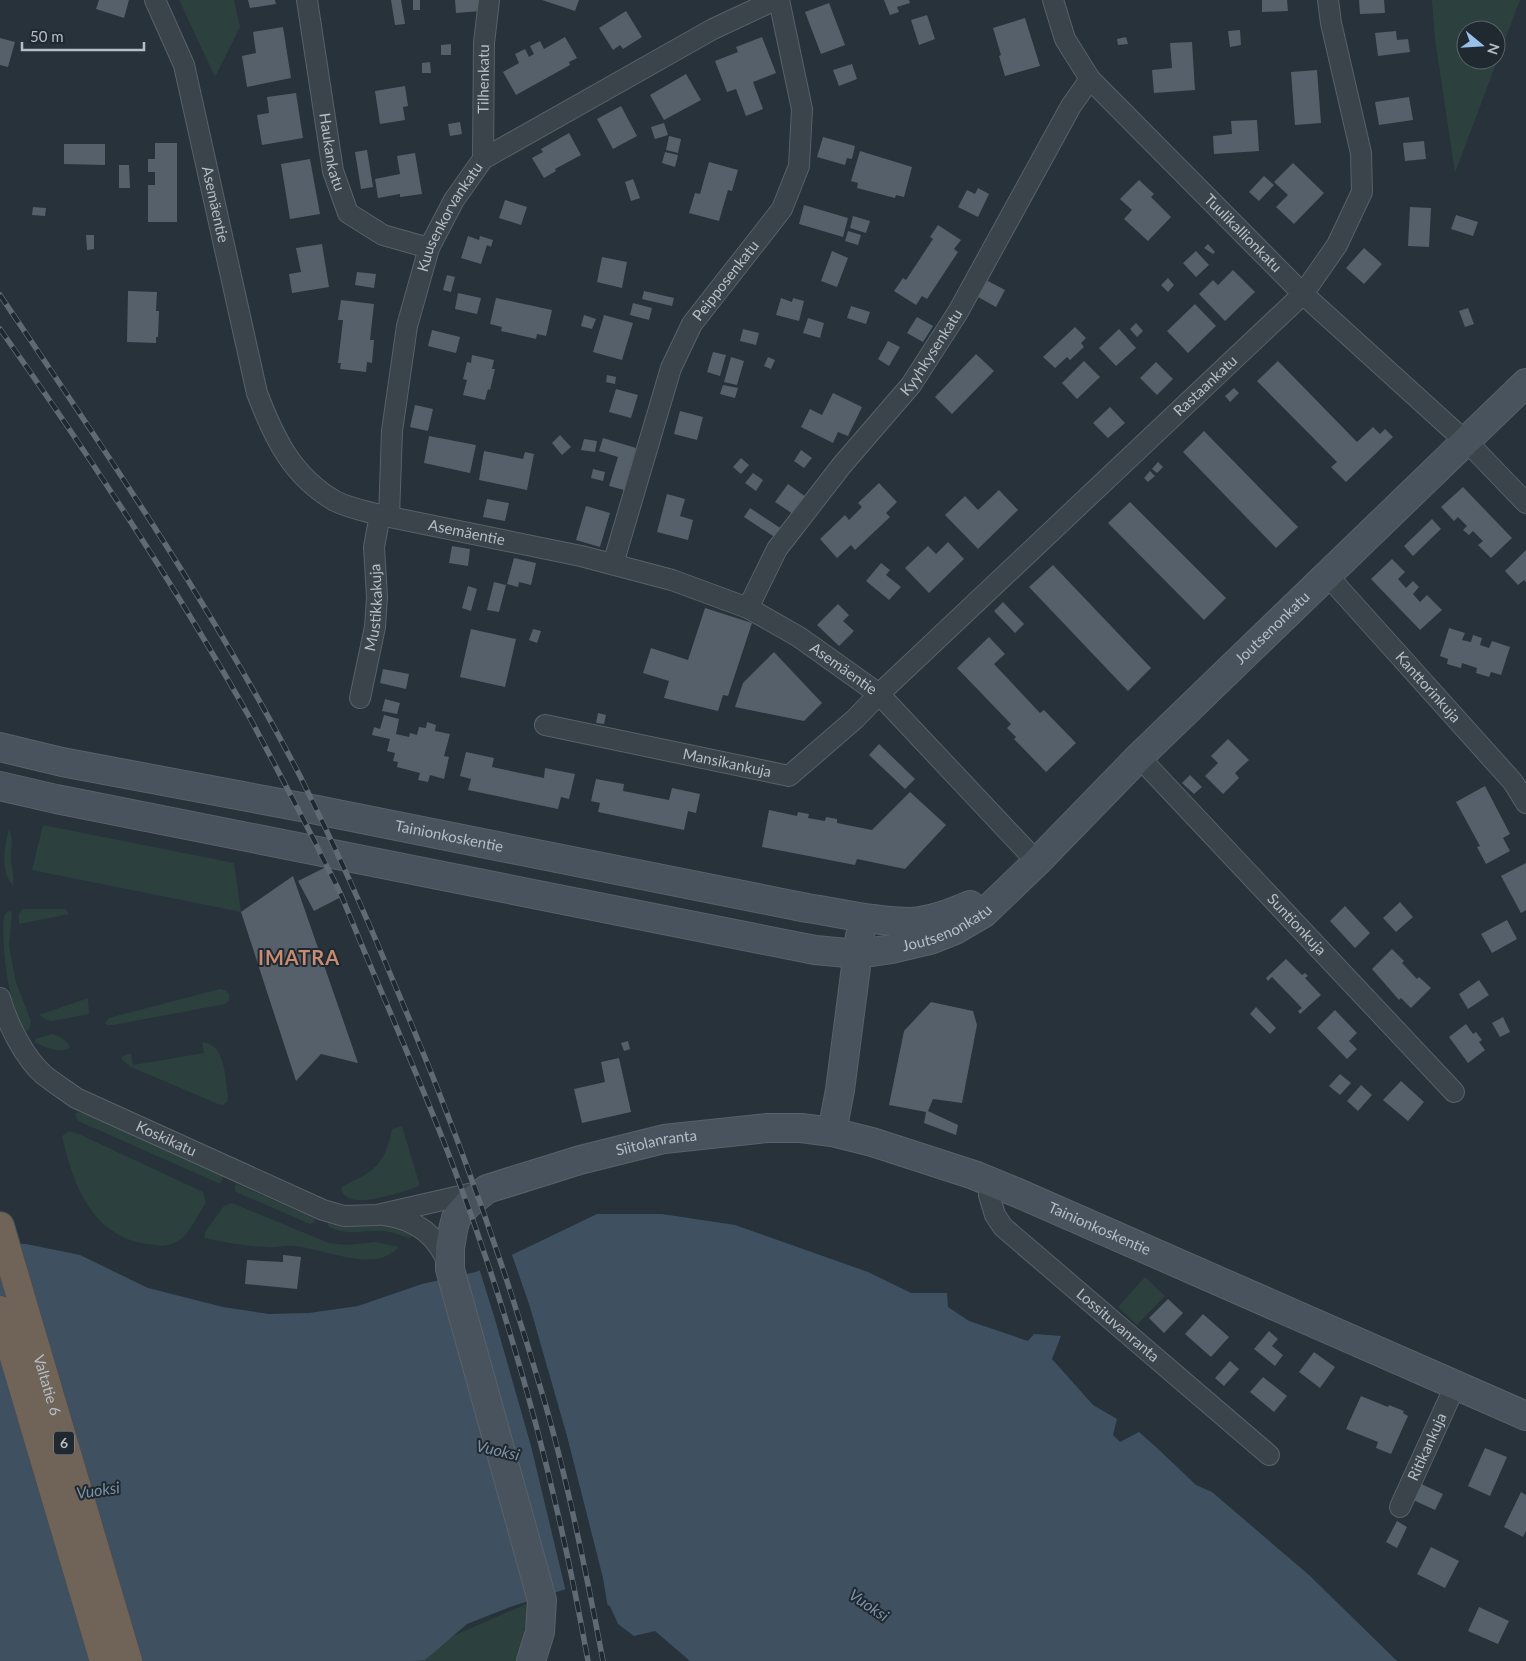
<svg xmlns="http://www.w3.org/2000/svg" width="1526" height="1661" font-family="Lato,sans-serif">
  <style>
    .green { fill: #2c403e; fill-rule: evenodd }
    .water { fill: #3f5161 }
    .pier { fill: #27323b }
    .building { fill: #55606a }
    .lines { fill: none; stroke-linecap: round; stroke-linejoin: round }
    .street-casing { stroke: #596169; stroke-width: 22 }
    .secondary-casing { stroke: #596169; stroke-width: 30 }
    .highway-casing { stroke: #464e56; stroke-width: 30 }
    .street { stroke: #3b434b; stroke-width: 20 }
    .secondary { stroke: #49535e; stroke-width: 28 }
    .highway { stroke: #706459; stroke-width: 28 }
    .rail-casing { stroke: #5f6a74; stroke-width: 5.5 }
    .rail { stroke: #202830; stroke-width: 4; stroke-dasharray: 11; stroke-linecap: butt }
    .labels { text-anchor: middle; stroke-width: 4; stroke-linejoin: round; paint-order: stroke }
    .shield { fill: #202830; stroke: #899199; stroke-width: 1 }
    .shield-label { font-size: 14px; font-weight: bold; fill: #b6bec6 }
    .street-label { font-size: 15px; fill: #b6bec6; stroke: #202830 }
    .water-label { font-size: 16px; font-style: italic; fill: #7b92a6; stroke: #202830 }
    .district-label { font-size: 20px; font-weight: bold; letter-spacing: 1px; fill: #c78c71; stroke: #202830 }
  </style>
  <rect width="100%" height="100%" fill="#27323b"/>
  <path class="green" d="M179 0H234L240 27 215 77Z
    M1432 0H1520L1455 173 1435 39ZM1466 30H1496V60H1466Z
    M43 825 234 863 241 912 32 870Z
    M9 829C14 841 11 845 11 857 11 867 15 876 13 886 0 870 4 848 9 829Z
    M22 909H66L69 914 19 924V914Z
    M10 911 12 913 9 946 16 982 31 1021 30 1028 27 1032C8 1011 3 952 3 924L4 916 7 912Z
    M220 989 225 990 229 994V1000L225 1004 113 1025H107L105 1023 108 1019 112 1017Z
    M88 998 89 1014 52 1021 47 1020 39 1015Z
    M52 1034C59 1036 68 1040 70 1048 59 1053 45 1048 35 1042V1039Z
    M202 1042C226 1044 225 1078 228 1096L227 1102 223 1105 218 1104 131 1067 122 1060 121 1057 131 1053 133 1065 204 1053Z
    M78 1112 89 1115 221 1175 223 1177 221 1183H218L78 1121 75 1114Z
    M402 1126 420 1186C406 1190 343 1215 341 1187 374 1171 384 1167 392 1129Z
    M69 1131 81 1135 203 1192 206 1202C200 1212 190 1232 182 1238 169 1248 162 1246 146 1244 91 1235 73 1184 62 1136Z
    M237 1184 314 1218 315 1222 310 1224 236 1192 234 1187Z
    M232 1203 329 1243 347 1245 376 1242 399 1247C373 1275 323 1247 292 1246 284 1245 276 1248 269 1247 247 1247 225 1242 204 1238L205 1232 224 1206Z
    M329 1222 359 1226 388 1225 411 1233 413 1236 409 1238C400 1235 391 1231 382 1231 363 1230 343 1237 327 1225Z
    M1145 1277 1165 1296 1137 1325 1118 1307Z
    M531 1602 517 1661H395Z"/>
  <path class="water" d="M597 1214H662L735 1225 868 1272 911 1293H947L948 1307 969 1321 1028 1341 1034 1334 1061 1336 1052 1359 1093 1405 1117 1419 1113 1435 1120 1442 1139 1432 1156 1447 1196 1485 1212 1492 1309 1575 1397 1661H690L655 1631 634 1636 618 1624 610 1606 566 1589 510 1607 467 1624 425 1660 413 1661H0V1244H26L80 1255 148 1288 223 1307 269 1314 309 1313 358 1306 422 1284 476 1272Z"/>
  <path class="pier" d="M511 1252 530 1307 567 1436 603 1578 608 1608 566 1592 531 1446 494 1316 479 1268Z"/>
  <path class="building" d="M99 0H129L124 18 96 9Z
    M248 0H275L276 4 250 8Z
    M391 0H401L405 24 395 25Z
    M413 0H420V10H413Z
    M455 0H480L481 11 456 13Z
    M542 0H579L575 11Z
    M884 0H909L910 3 897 7 899 12 890 15Z
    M1262 0H1287L1288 11 1262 12Z
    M1359 0H1384L1385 13 1360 14Z
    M829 3 845 45 821 54 805 12Z
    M626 11 642 37 623 49 620 45 613 50 599 28Z
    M927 15 935 39 919 45 911 20Z
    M1025 18 1040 66 1005 76 999 56 1001 55 993 28Z
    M283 27 291 78 247 87 242 56 256 53 253 32Z
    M1240 30 1241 45 1230 47 1228 31Z
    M1396 31 1397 40 1408 39 1410 52 1378 56 1375 33Z
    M565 37 577 58 569 62 570 65 516 95 503 72 519 63 515 54 525 49 529 57 534 54 530 46 540 41 544 49Z
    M762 37 776 73 753 82 763 109 746 116 736 89 727 92 715 61 738 52 736 47Z
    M1126 37 1128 44 1118 45 1117 39Z
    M0 38 15 42 8 67 0 65Z
    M1192 42 1195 90 1154 93 1152 70 1172 68 1170 43Z
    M451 44V55H441V45Z
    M430 62 431 73H422V63Z
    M852 64 857 79 839 86 833 70Z
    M1317 70 1321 123 1295 125 1291 72Z
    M686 74 701 100 664 120 650 95Z
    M405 86 408 106 403 107 405 120 380 124 375 91Z
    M296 93 303 138 262 145 257 115 269 113 267 97Z
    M1409 97 1413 120 1379 125 1375 102Z
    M621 106 637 136 613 149 597 119Z
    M1257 120 1259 151 1214 154 1213 136 1232 134 1231 121Z
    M460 122 462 134 450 136 448 124Z
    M664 123 668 135 655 139 651 127Z
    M569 133 581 155 555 169 556 171 544 178 532 158 543 152 541 149Z
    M669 136 681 139 678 153 666 150Z
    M823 137 855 146 852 159 847 158 845 165 817 157Z
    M1424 141 1426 159 1405 161 1403 143Z
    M155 143H177V222H148V185H155V172H148V159H155Z
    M64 144H105V165L64 164Z
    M367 150 373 187 361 189 355 152Z
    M860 151 912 167 904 197 896 195 895 198 857 188 858 183 851 181Z
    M665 152 678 155 675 167 662 163Z
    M415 153 422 194 400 197V194L378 198 375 179 400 174 397 156Z
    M310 159 320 214 290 219 281 164Z
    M709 162 738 170 732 191 728 190 719 221 689 213 695 193 700 194Z
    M1293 163 1324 193 1294 224 1276 207 1288 195 1274 182Z
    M119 165H129L130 188H119Z
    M1264 176 1274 185 1259 201 1249 192Z
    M633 179 640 198 631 201 625 182Z
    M1139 180 1154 194 1151 197 1171 217 1148 241 1124 219 1132 210 1120 199Z
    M978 188 989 194 978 217 958 207 967 190 975 194Z
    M505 200 527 207 521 225 499 218Z
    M804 205 848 218 843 237 799 224Z
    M33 207 46 208 45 216 32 215Z
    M1410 207 1431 208 1429 247 1408 246Z
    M1456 215 1478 222 1473 236 1451 229Z
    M853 216 870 221 866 233 850 228Z
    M938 225 961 240 954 249 958 252 927 299 922 296 916 305 894 291 903 278 906 280 933 239 930 237Z
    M848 231 861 235 858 245 845 241Z
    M86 235H94V249L87 250Z
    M468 236 479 240 480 236 493 240 491 247 487 245 481 264 461 258Z
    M322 244 329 287 292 293 289 274 301 272 296 248Z
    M1208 244 1215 252 1213 254 1204 248Z
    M1364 248 1382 264 1364 284 1346 268Z
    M832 251 848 258 837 287 821 281Z
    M1196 251 1209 265 1196 277 1183 263Z
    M602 257 627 262 622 288 597 282Z
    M1233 270 1255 292 1225 321 1199 294 1213 280 1218 285Z
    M357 272 376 274 374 288 355 285Z
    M447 275 455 277 451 292 443 290Z
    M1168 278 1174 285 1168 292 1161 285Z
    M986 280 1005 290 996 307 978 297Z
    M128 291 157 292 156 311H159L158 337H156V343L127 342Z
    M644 291 674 298 672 306 642 299Z
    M458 293 481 298 477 314 455 309Z
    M496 298 552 310 546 336 537 334 536 339 501 331 502 327 490 324Z
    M781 298 792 302 793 298 804 301 799 321 776 315Z
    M341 300 374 304 370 340H374L372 363 367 362 366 372 340 369 341 363H338L343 320H338Z
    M633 303 652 308 649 320 630 315Z
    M1195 304 1216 326 1188 353 1167 331Z
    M851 306 870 312 866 324 847 318Z
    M1468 308 1474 324 1465 327 1459 311Z
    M584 315 596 319 592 329 581 326Z
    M604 315 633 323 622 360 593 352Z
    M917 317 933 326 923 342 907 333Z
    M808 318 824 323 820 338 803 333Z
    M1136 323 1143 331 1137 337 1130 329Z
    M1075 327 1086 338 1081 343 1084 347 1070 360 1067 357 1055 368 1043 357Z
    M743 329 759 333 756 345 740 341Z
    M1119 329 1136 348 1116 366 1099 348Z
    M432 330 460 337 456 353 428 346Z
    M888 341 900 347 889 366 878 359Z
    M713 352 726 355 720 376 707 372Z
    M976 354 994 371 952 414 935 397Z
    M472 355 494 360 492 369H495L490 390 488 389 485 400 463 395 467 380 463 379 467 362 471 363Z
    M731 357 744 361 737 385 724 382Z
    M768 357 775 360 771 369 764 366Z
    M1084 361 1100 377 1077 399 1062 383Z
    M1278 361 1357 442 1373 427 1380 434 1385 429 1393 437 1346 482 1331 467 1337 462 1257 381Z
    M1156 362 1173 379 1157 395 1140 378Z
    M607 375 616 377 615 384 606 382Z
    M723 385 738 388 735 398 720 394Z
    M1234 388 1239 393 1230 402 1225 396Z
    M616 389 638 395 631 418 609 412Z
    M833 393 862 407 848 436 838 432 833 443 801 427 810 409 822 415Z
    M415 405 433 409 428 431 410 427Z
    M1110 407 1125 423 1108 438 1093 423Z
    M680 411 703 417 697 440 674 434Z
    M1204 431 1298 527 1276 548 1183 452Z
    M560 435 571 447 562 455 552 443Z
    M429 436 476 445 470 473 424 463Z
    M603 438 636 448 624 490 609 486 618 457 599 451Z
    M584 439 597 441 595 452 581 450Z
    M801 450 812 458 804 468 794 461Z
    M484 451 523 459 525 452 534 454 527 490 479 480Z
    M741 458 749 465 741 474 733 467Z
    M1158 462 1163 467 1157 473 1152 469Z
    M593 469 605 472 603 481 591 478Z
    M1150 471 1155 476 1148 482 1144 478Z
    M753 473 763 480 756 491 745 483Z
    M879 483 897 502 886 513 890 517 855 550 851 545 837 558 820 539 845 515 849 520 862 507 858 503Z
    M788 484 806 497 793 514 775 502Z
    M1463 487 1512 538 1491 558 1478 545 1483 541 1473 531 1469 535 1463 530 1467 526 1458 517 1454 521 1441 507Z
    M999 490 1018 510 978 549 945 515 965 496 978 510Z
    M667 494 685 499 680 516 693 520 688 540 657 532Z
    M487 499 509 503 505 521 483 517Z
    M1130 502 1226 598 1204 620 1108 523Z
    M586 506 610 513 600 547 576 540Z
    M750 508 782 529 776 538 744 517Z
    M1432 519 1441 529 1413 556 1404 546Z
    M948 542 964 559 929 593 905 568 928 546 936 554Z
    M452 546 470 549 468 566 449 563Z
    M1526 550V582L1524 580 1518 585 1505 571Z
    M514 558 536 563 531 585 519 582 518 587 507 584Z
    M1392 559 1405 572 1398 579 1406 588 1413 581 1419 587 1413 594 1420 602 1427 595 1442 610 1420 630 1371 579Z
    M881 563 890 570 886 575 901 587 889 600 866 581Z
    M1053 565 1151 668 1128 691 1029 587Z
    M494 582 506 585 499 612 487 610Z
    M468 586 477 589 471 611 462 608Z
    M1003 602 1024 624 1015 633 994 611Z
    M838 604 849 615 843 621 854 631 839 646 817 625Z
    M705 608 752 623 728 696 723 695 718 711 664 698 669 681 643 673 651 648 688 660Z
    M1449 628 1465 633 1462 640 1471 642 1473 635 1482 638 1480 645 1489 648 1492 641 1510 647 1501 675 1491 672 1489 677 1476 673 1477 668 1462 663 1461 668 1447 664 1448 659 1440 656Z
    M471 629 516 639 505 687 460 677Z
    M533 629 541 631 537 643 529 640Z
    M989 637 1005 654 994 664 1040 713 1044 710 1076 743 1046 772 1014 739 1016 737 1007 728 1011 724 957 668Z
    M774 652 822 703 804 721 735 707 743 683Z
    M383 669 409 674 406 689 380 683Z
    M385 699 400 703 397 714 382 711Z
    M598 713 606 715 604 724 596 723Z
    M384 715 399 719 396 734 409 737 410 733 417 735 419 727 426 728 427 722 436 725 435 731 450 734 444 756 449 757 444 779 430 775 428 782 418 780 420 773 397 767 398 762 393 761 395 753 387 751 390 739 372 735 374 727 380 729Z
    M1228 739 1249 760 1235 773 1239 778 1223 794 1205 776 1218 763 1211 756Z
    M879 744 915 779 905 789 869 755Z
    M466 752 494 758 492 767 544 778 545 768 575 774 569 799 561 797 558 809 468 790 471 779 460 776Z
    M1190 775 1202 787 1194 794 1182 783Z
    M596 779 624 784 623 791 669 800 672 788 700 794 696 813 688 811 684 830 598 812 600 803 591 801Z
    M1485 786 1510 834 1503 838 1510 851 1486 864 1477 847 1480 846 1456 802Z
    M910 792 946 825 905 869 857 859 855 865 762 847 769 810 797 816 798 812 809 814 808 818 825 821 826 817 837 819V823L872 830Z
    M1526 863V910L1521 913 1501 876Z
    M326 867 341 897 314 911 298 881Z
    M293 876 358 1063 321 1054 296 1081 241 912Z
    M1400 902 1413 917 1396 932 1383 918Z
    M1345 906 1370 933 1355 948 1330 921Z
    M1507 920 1517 939 1492 953 1481 934Z
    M1392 949 1404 961 1402 963 1417 979 1419 977 1431 988 1411 1008 1401 998 1399 1000 1372 969Z
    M1286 959 1302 975 1305 973 1308 976 1305 978 1321 995 1300 1014 1298 1011 1302 1008 1272 977 1268 981 1266 978Z
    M1479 980 1489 995 1468 1009 1459 994Z
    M931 1002 973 1011 977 1025 962 1103 933 1099 928 1111 958 1125 956 1135 924 1123 926 1112 889 1105 904 1031Z
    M1256 1007 1276 1028 1270 1034 1250 1014Z
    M1335 1010 1357 1033 1349 1041 1357 1049 1347 1059 1317 1028Z
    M1503 1017 1510 1032 1500 1037 1492 1023Z
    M1466 1024 1473 1034 1476 1032 1482 1040 1479 1042 1485 1050 1468 1063 1449 1037Z
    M628 1041 630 1049 624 1051 621 1043Z
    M619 1058 631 1112 582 1123 574 1089 605 1082 601 1062Z
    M1340 1074 1351 1083 1340 1095 1329 1086Z
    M1401 1081 1424 1102 1408 1121 1383 1100Z
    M1361 1085 1372 1095 1358 1111 1347 1101Z
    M283 1255 301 1257 297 1289 245 1284 247 1260 283 1262Z
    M1168 1299 1183 1313 1164 1333 1149 1318Z
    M1203 1314 1229 1337 1211 1357 1185 1334Z
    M1269 1331 1278 1339 1272 1346 1283 1355 1275 1366 1254 1349Z
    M1314 1352 1335 1367 1320 1388 1299 1372Z
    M1230 1361 1239 1369 1224 1386 1215 1378Z
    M1263 1377 1287 1396 1274 1412 1250 1392Z
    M1361 1396 1388 1407 1389 1405 1404 1411 1403 1413 1408 1416 1391 1454 1376 1448 1378 1442 1346 1429Z
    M1485 1448 1507 1457 1490 1496 1468 1486Z
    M1419 1483 1443 1494 1435 1510 1411 1499Z
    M1521 1492 1526 1495V1531L1523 1537 1504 1527Z
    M1397 1521 1407 1527 1397 1548 1386 1542Z
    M1431 1547 1459 1561 1445 1588 1417 1574Z
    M1479 1607 1509 1621 1498 1644 1468 1631Z"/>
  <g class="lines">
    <defs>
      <g id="street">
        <path id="s1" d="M155 0 184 65 257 393C274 438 292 476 335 501 349 508 365 511 380 515L581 556 672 580 748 608 799 637 879 694 1037 862"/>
        <path id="s2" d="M307 0 333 171 348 213 383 235 429 248"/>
        <path id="s3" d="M1053 0 1065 39 1090 79 1303 294 1476 451 1526 503"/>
        <path id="s4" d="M483 159 484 43 489 0"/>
        <path id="s5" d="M389 517 392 431 407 326 429 248 454 200 483 159 713 29 775 0"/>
        <path id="s6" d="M613 564 671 368 692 324 782 209 799 166 802 109 779 0"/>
        <path id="s7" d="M1327 575 1513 782 1526 803"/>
        <path id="s8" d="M748 608 777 549 842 465 911 385 958 312 1071 106 1090 79"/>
        <path id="s9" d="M360 698 375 627 377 597 374 547 380 515"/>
        <path id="s10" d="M545 725 789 776 855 719 879 694 1303 294 1337 245 1362 192 1361 153 1331 23 1328 0"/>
        <path id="s11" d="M1139 757 1454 1092"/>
        <path id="s12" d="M0 998C7 1023 25 1059 44 1075 54 1083 65 1090 76 1098L323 1210 344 1216 377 1215 482 1191"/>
        <path id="s13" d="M993 1183 989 1195 995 1215 1003 1227 1269 1455"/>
        <path d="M384 1215C416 1219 438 1236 449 1266"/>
        <path id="s14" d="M1400 1507 1455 1386"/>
      </g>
      <g id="secondary">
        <path id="s15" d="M0 747 62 762 317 810 807 908C841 913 876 922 911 922 931 921 951 913 970 905"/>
        <path id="s16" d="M0 786 56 799 815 950 858 954 892 949 930 940 955 930 984 913 1037 862 1139 757 1526 383"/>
        <path d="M832 1132 840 1090 860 936"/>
        <path id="s17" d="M531 1661 540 1632 542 1600 450 1269V1248L453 1230 456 1218 468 1204 487 1189 580 1160 664 1139 767 1128H801L832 1132 872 1142 974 1175 1018 1193 1526 1416"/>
      </g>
      <g id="highway">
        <path id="s18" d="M0 1226 128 1661"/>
        <path d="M0 1310 104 1661"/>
      </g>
    </defs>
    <use href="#street" class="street-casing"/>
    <use href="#secondary" class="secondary-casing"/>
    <use href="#highway" class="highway-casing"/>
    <use href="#street" class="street"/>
    <use href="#secondary" class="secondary"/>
    <use href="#highway" class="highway"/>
    <defs>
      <path id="rail" d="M0 295C106 452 213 608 300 776 334 844 365 913 394 983 453 1120 503 1260 545 1403 569 1486 587 1576 603 1661
        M0 329C89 455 175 585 251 720 273 761 295 803 316 844 324 862 334 879 342 897 356 931 370 966 385 1000 408 1054 431 1108 452 1163 513 1323 558 1493 588 1661"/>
    </defs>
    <use href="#rail" class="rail-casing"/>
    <use href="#rail" class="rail"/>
  </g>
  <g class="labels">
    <rect class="shield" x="54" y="1431.5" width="20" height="23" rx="4"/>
    <g class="shield-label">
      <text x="64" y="1448">6</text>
    </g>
    <g class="street-label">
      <text dy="5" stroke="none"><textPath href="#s4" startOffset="80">Tilhenkatu</textPath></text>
      <text dy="5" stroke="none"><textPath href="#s2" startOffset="154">Haukankatu</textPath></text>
      <text dy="5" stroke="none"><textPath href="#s1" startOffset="214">Asemäentie</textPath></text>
      <text dy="5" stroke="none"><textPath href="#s5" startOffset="310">Kuusenkorvankatu</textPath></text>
      <text dy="5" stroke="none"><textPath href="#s3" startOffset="305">Tuulikallionkatu</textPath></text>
      <text dy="5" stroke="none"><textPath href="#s6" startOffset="308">Peipposenkatu</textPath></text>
      <text dy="5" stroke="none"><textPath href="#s8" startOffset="316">Kyyhkysenkatu</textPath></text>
      <text dy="5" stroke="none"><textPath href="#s10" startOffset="820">Rastaankatu</textPath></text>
      <text dy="5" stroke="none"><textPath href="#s1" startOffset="679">Asemäentie</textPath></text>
      <text dy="5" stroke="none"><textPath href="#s9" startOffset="92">Mustikkakuja</textPath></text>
      <text dy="5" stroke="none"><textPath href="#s16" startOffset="1414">Joutsenonkatu</textPath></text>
      <text dy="5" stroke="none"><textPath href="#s1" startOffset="1084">Asemäentie</textPath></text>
      <text dy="5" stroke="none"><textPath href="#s7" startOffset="151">Kanttorinkuja</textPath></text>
      <text dy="5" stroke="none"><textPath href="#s10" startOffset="186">Mansikankuja</textPath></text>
      <text dy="5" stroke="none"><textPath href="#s15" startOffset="458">Tainionkoskentie</textPath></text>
      <text dy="5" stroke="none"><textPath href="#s16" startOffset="968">Joutsenonkatu</textPath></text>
      <text dy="5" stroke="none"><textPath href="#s11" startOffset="230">Suntionkuja</textPath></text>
      <text dy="5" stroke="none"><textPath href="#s12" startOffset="228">Koskikatu</textPath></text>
      <text dy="5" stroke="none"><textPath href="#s17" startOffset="676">Siitolanranta</textPath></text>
      <text dy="5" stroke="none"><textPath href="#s17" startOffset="1138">Tainionkoskentie</textPath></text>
      <text dy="5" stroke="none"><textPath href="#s13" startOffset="199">Lossituvanranta</textPath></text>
      <text dy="5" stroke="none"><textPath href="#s18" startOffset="166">Valtatie 6</textPath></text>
      <text dy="5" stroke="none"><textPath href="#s14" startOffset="66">Ritikankuja</textPath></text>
    </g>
    <g class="water-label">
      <text transform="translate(498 1450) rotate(13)" y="6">Vuoksi</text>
      <text transform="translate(98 1490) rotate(-8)" y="6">Vuoksi</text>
      <text transform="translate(869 1605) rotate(34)" y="6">Vuoksi</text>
    </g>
    <g class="district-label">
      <text x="299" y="965">IMATRA</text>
    </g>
  </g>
  <g transform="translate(1481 45) rotate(108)"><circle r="24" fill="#202830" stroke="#5c646c"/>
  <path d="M0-4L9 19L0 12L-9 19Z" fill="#97c1eb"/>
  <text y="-8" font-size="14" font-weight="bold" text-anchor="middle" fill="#b6bec6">N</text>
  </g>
  <path d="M22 42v8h122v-8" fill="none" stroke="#b6bec6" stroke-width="2.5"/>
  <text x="30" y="42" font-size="15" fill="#b6bec6" stroke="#202830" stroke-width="4" paint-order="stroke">50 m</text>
</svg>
